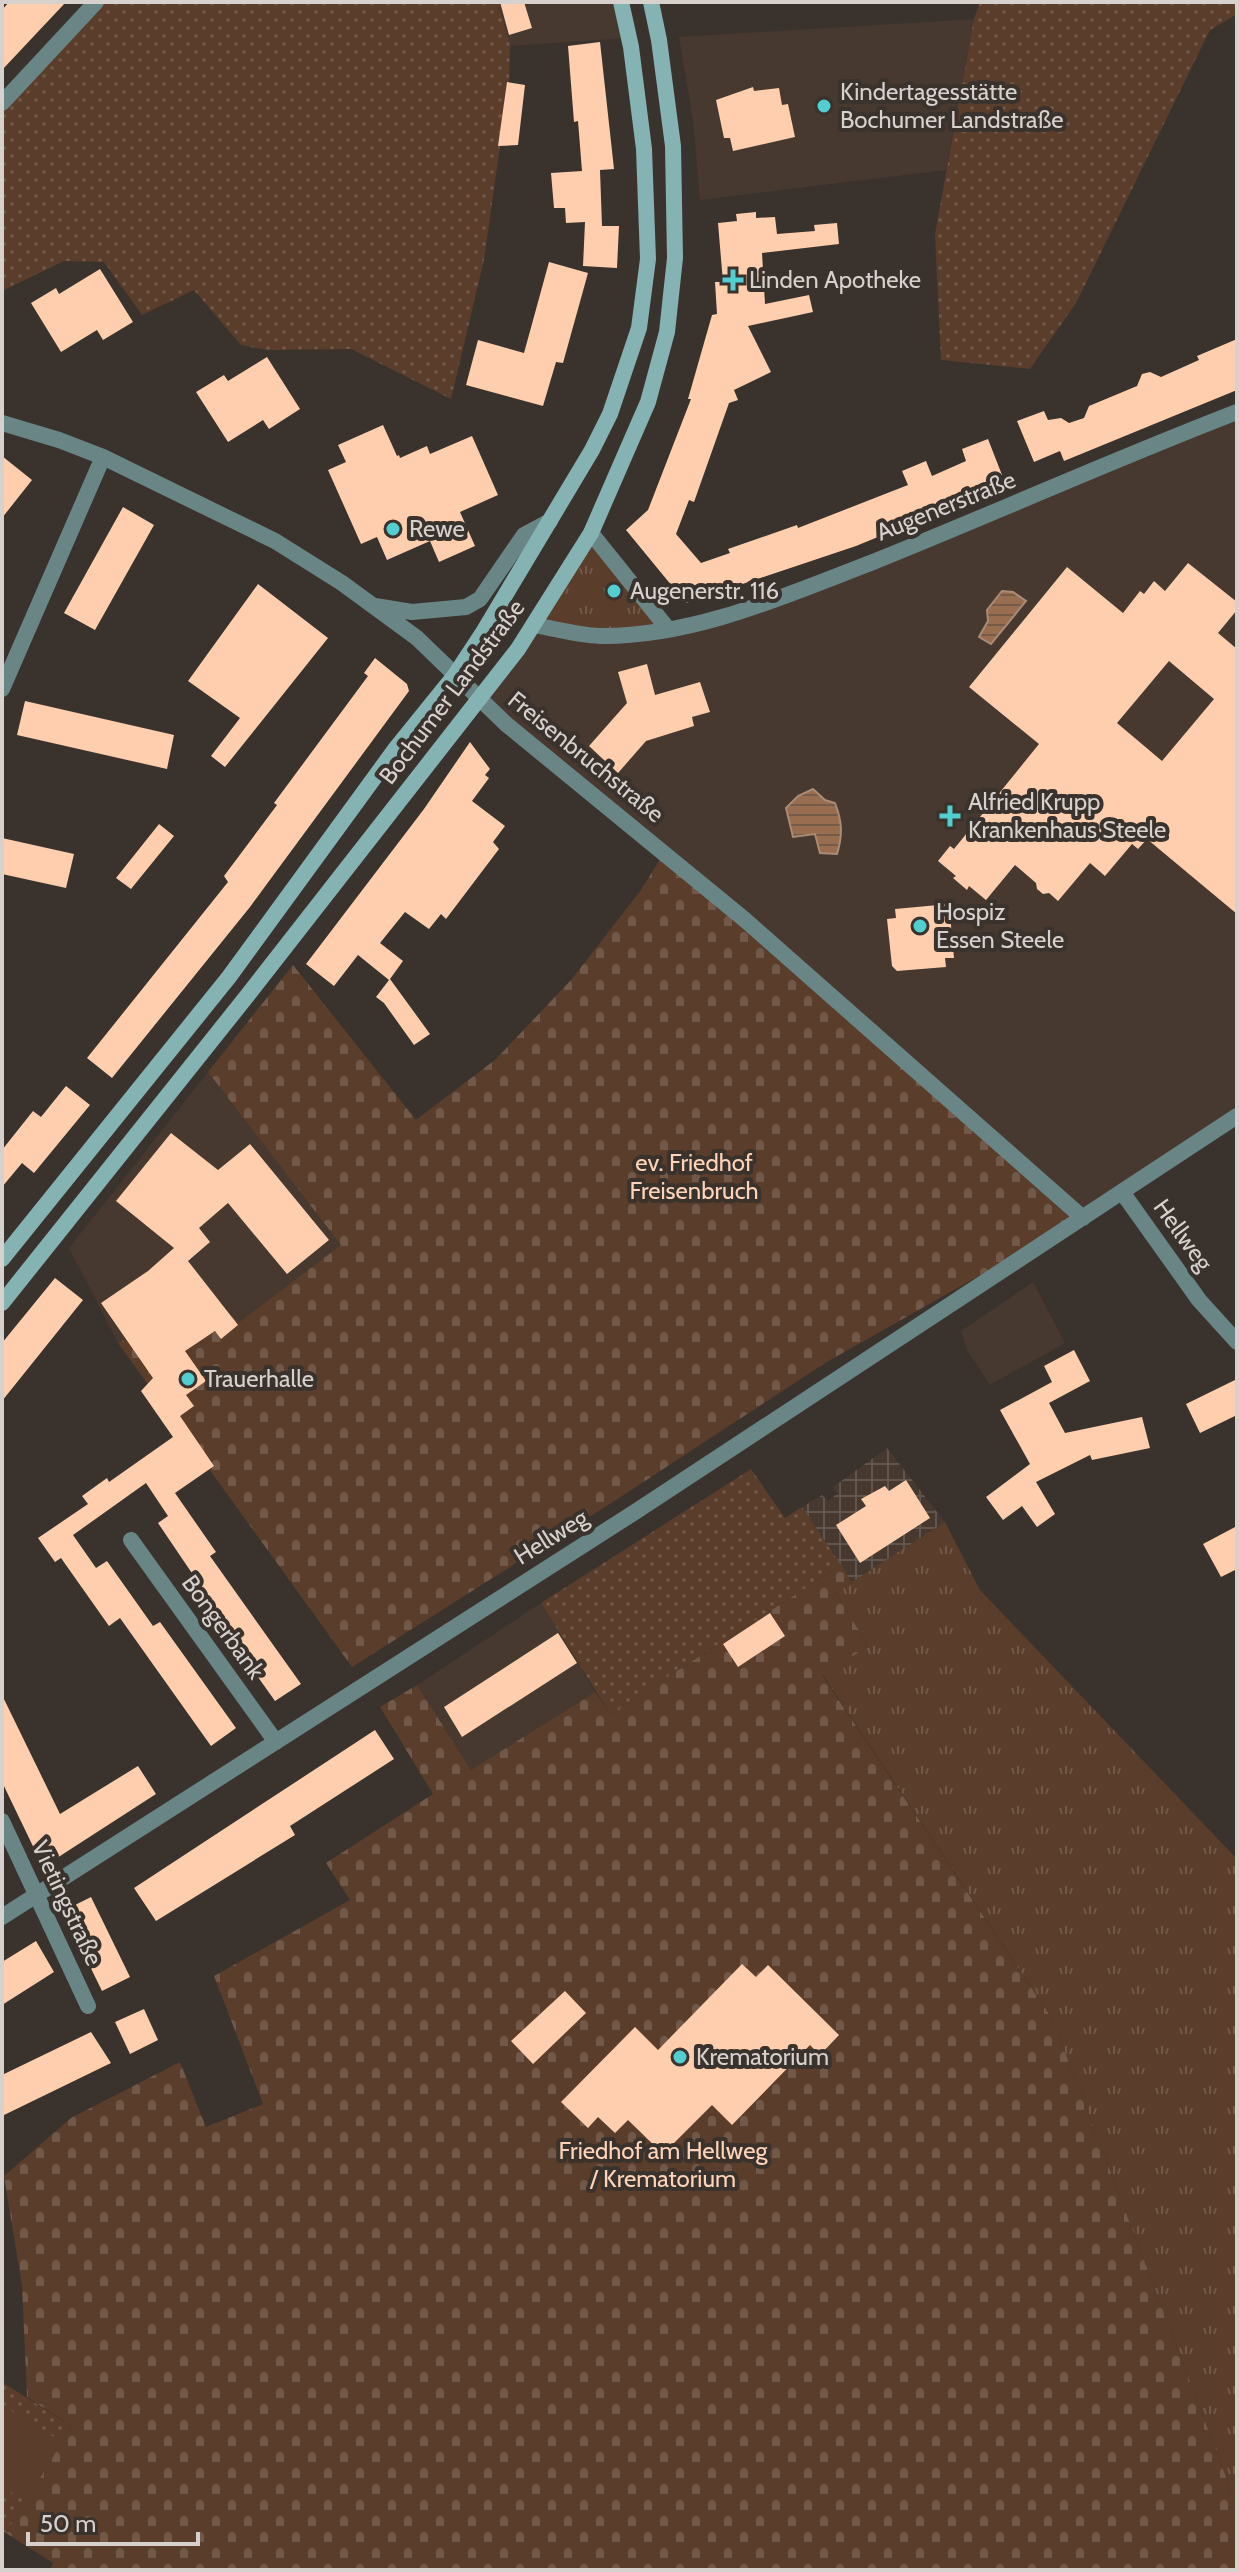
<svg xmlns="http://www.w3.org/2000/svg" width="1239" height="2572" font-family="Cabin,sans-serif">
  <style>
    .built { fill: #473930 }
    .industrial { fill: url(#industrial-grid) }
    .grass { fill: url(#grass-tufts) }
    .cemetery { fill: url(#cemetery-stones) }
    .park { fill: url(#park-dots) }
    .pitch { fill: #5a3d2a }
    .water { fill: url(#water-rules); stroke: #ac8b76; stroke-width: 2 }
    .building { fill: #ffceae; fill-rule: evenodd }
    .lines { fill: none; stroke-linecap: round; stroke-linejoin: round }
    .street { stroke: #698585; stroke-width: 16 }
    .secondary { stroke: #85b2b3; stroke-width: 16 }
    .poi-dot { fill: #52cdd0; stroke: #3a322d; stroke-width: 3 }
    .labels { text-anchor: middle; stroke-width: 8; stroke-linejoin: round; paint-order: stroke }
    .poi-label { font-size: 24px; fill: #d7d1ce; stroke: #3a322d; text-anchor: start }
    .street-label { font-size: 24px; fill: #d7d1ce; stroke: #3a322d }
    .park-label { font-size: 24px; fill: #fed3b8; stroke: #3a322d }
  </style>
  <defs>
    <pattern id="industrial-grid" width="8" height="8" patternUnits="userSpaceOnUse" patternTransform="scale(2)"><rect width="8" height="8" fill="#473930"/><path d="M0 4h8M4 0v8" fill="none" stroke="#61554d"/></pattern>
    <pattern id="grass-tufts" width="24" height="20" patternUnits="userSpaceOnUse" patternTransform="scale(2)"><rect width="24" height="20" fill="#5a3d2a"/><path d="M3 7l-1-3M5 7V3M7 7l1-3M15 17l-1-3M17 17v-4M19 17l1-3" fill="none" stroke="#715848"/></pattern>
    <pattern id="cemetery-stones" width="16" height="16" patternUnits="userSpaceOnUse" patternTransform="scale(2)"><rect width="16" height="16" fill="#5a3d2a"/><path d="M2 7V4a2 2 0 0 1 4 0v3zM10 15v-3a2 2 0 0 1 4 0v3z" fill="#715848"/></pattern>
    <pattern id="park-dots" width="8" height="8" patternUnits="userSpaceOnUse" patternTransform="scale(2)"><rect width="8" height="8" fill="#5a3d2a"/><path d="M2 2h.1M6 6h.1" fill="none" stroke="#715848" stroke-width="1.8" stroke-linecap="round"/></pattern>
    <pattern id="water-rules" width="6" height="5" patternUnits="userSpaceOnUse" patternTransform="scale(2)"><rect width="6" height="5" fill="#996d50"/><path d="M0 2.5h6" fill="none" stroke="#755b49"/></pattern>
  </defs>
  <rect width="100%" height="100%" fill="#3a322d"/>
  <path class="built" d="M498 2H620L627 38 510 46Z
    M974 19 946 170 700 200 693 120 679 37Z
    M1237 414V1114L1085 1217 479 699 534 626 709 621Z
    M208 1072 341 1245 238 1323 216 1301 118 1343 69 1248Z
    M1033 1282 1065 1343 990 1385 967 1350 961 1331Z
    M541 1603 595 1692 471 1770 417 1685Z"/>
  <path class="industrial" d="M887 1448 945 1522 852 1583 802 1507 822 1495 828 1501 837 1494 833 1487Z"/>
  <path class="grass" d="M591 535 665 628 633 632 536 624Z
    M945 1522 980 1590 1237 1859V2506L1053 2020 822 1674 869 1646 835 1593Z"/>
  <path class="cemetery" d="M664 853 1081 1218 825 1363 616 1500 352 1667 118 1343 216 1300 238 1323 341 1245 208 1072 293 965 416 1120 496 1059 571 980 641 890Z
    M841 1565 852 1583 835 1593 869 1646 822 1675 1053 2020 1237 2506V2570H50L53 2563 6 2533 71 2426 27 2397 22 2286 4 2176 71 2118 180 2062 206 2127 263 2104 214 1976 350 1900 326 1863 433 1794 380 1707 417 1685 471 1770 595 1692 610 1714Z"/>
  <path class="park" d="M97 2H498L510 46 509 82 484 260 451 399 351 349 267 350 241 345 194 290 142 315 104 262 64 261 2 291V104Z
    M980 2H1237V14L1210 30 1076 303 1030 369 941 360 935 234 974 19Z
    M751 1469 785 1518 802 1507 841 1565 610 1714 541 1603Z
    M2 2382 71 2426 6 2533 2 2531Z"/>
  <path class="pitch" d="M2 2405 62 2442 26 2501 2 2487Z"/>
  <path class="water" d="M1002 591 1013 592 1026 601 991 644 979 637 988 621 987 610Z
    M813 789 825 800 835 803C842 821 843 834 837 854L820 853 815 834 793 837 786 808 798 796Z"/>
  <path class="building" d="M9 2H66L2 70V10Z
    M500 2H524L532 28 509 35Z
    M600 42 614 169 600 170 602 226H619L617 268 583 266 585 222 566 223 565 208H554L551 173 582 171 578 121 574 122 568 46Z
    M507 82 525 85 518 145 498 146Z
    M753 87 754 91 779 88 782 105 788 104 795 137 733 151 730 138H724L716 100Z
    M756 212V218L775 217 777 234 815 231 814 225 837 223 839 244 762 253 765 304 809 295 813 312 748 326 771 372 734 390 738 400 729 403 694 502 689 500 676 534 701 563 730 553 728 549 797 525 798 528 908 485 902 471 926 461 932 476 966 461 962 449 988 439 1002 475 976 486 980 495 856 546 686 603 626 530 648 510 691 399H688L712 315 717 314 715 282H723L718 223 737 221 736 214Z
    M549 262 588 273 563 363 556 362 543 406 466 385 478 340 524 353Z
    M100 269 133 322 103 340 97 330 61 352 31 303 56 288 59 294Z
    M1237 339V390L1064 461 1060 451 1034 462 1017 421 1044 411 1048 420 1061 418 1069 423 1084 418 1089 406 1137 386 1142 374 1150 372 1161 377 1199 360 1197 356Z
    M267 357 300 409 269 429 263 420 228 442 196 392 224 375 228 381Z
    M383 425 397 456 399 455 400 458 427 446 430 454 472 436 498 495 460 512 475 546 439 562 430 541 387 560 377 537 361 544 328 470 346 462 338 445Z
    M2 456 32 480 2 518Z
    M123 507 154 525 95 630 64 613Z
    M1188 563 1237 602V610L1218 633 1237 649V914L1147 839 1138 849 1132 844 1105 876 1090 863 1058 901 1049 893 1043 894 1037 889 1036 883 1015 865 986 900 969 886 967 890 953 878 956 876 938 861 950 846 954 849 1039 744 969 687 1067 567 1123 613 1140 591 1144 594 1154 581 1165 591ZM1169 661 1214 699 1162 761 1117 723Z
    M258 584 328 638 225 767 211 756 240 718 188 681Z
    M375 658 407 684 409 691 250 907 112 1078 87 1058 228 882 224 876 277 805 274 803 368 676 364 673Z
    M647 664 655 695 700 682 710 712 692 717 694 726 646 741 618 773 589 746 627 703 618 672Z
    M25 701 174 735 167 769 17 735Z
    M470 742 490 769 485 775 489 778 472 801 505 826 493 842 499 849 446 919 441 914 429 929 405 912 380 943 403 961 390 979 430 1034 414 1045 384 1003 376 997 389 980 358 955 334 986 306 964 424 809Z
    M159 824 174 836 131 889 116 878Z
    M2 838 74 854 66 888 2 874Z
    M949 904 954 958H945L946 967 897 971 892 966 887 919 896 918 895 909Z
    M66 1086 90 1105 34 1173 22 1163 2 1187V1150L33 1111 41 1117Z
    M171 1133 218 1170 250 1144 329 1240 287 1274 228 1203 199 1228 210 1242 188 1261 238 1325 221 1339 215 1331 185 1351 206 1381 186 1395 194 1406 180 1416 214 1466 175 1493 216 1552 210 1556 301 1684 275 1701 199 1594 204 1591 158 1523 168 1516 146 1483 73 1535 96 1568 107 1561 153 1626 160 1622 236 1728 211 1746 120 1618 109 1626 61 1558 55 1562 38 1538 88 1504 82 1496 107 1478 109 1482 173 1437 141 1391 153 1378 101 1303 148 1271 174 1248 116 1201Z
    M55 1278 83 1300 2 1401V1343Z
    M1074 1350 1090 1381 1049 1403 1065 1433 1142 1417 1150 1448 1092 1460 1090 1455 1036 1482 1055 1514 1037 1527 1022 1506 1003 1520 986 1497 1030 1464 1000 1410 1052 1382 1044 1366Z
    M1237 1379V1415L1200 1433 1186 1404Z
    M906 1480 930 1518 860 1563 836 1525 866 1506 861 1499 885 1486 889 1491Z
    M1237 1526V1569L1221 1577 1203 1544Z
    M770 1613 785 1636 738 1667 723 1644Z
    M558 1633 577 1663 462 1737 444 1707Z
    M2 1695 60 1814 138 1766 156 1794 43 1867 2 1782Z
    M375 1730 394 1759 290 1826 295 1835 156 1921 134 1888Z
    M91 1897 130 1977 102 1991 63 1911Z
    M36 1941 54 1972 2 2005V1962Z
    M742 1964 756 1977 768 1965 839 2035 820 2055 810 2045 732 2125 712 2105 663 2154 628 2120 615 2133 598 2117 588 2128 561 2102 635 2027 658 2050Z
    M565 1991 586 2013 533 2064 511 2041Z
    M144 2009 158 2040 130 2054 115 2022Z
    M91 2032 111 2063 2 2116V2075Z"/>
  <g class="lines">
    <path class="street" d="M2 103 96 2
      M2 423 59 440 103 457 275 541 342 583 417 638 506 724 744 919 1083 1218
      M591 533 668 629
      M375 606 412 612 466 607 480 599 524 535 550 521
      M534 625C556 629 578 635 600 636 694 637 787 595 873 562 995 513 1115 459 1237 412
      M2 689 103 457
      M1122 1192 1199 1300 1237 1342
      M131 1540 276 1742
      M2 1821 88 2006
      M2 1917 635 1512 1237 1116"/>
    <path class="secondary" d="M2 1259 229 977 396 748 455 675 482 634 592 450 610 414 639 328 648 259 644 149 631 47 621 2
      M2 1303 247 996 518 649 591 533 648 402 667 332 675 258 673 146 659 40 651 2"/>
  </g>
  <g class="poi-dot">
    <circle cx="824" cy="106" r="8"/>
    <path d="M729 268h8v8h8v8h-8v8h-8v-8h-8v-8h8z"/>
    <circle cx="393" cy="529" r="8"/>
    <circle cx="614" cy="591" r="8"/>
    <path d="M946 804h8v8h8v8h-8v8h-8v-8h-8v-8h8z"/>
    <circle cx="920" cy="926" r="8"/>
    <circle cx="188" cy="1379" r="8"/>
    <circle cx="680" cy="2057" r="8"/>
  </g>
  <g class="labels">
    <g class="poi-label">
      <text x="840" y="100">Kindertagesstätte<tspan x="840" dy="28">Bochumer Landstraße</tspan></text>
      <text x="749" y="288">Linden Apotheke</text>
      <text x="409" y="537">Rewe</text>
      <text x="630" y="599">Augenerstr. 116</text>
      <text x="968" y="810">Alfried Krupp<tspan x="968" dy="28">Krankenhaus Steele</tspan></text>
      <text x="936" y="920">Hospiz<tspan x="936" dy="28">Essen Steele</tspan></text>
      <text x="204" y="1387">Trauerhalle</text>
      <text x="696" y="2065">Krematorium</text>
    </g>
    <g class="street-label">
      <text transform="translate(946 506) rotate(-22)" y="8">Augenerstraße</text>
      <text transform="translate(452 692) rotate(-53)" y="8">Bochumer Landstraße</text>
      <text transform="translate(586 757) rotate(39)" y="8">Freisenbruchstraße</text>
      <text transform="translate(1183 1235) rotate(54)" y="8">Hellweg</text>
      <text transform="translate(551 1537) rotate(-32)" y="8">Hellweg</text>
      <text transform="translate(223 1627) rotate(54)" y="8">Bongerbank</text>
      <text transform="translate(67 1903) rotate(65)" y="8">Vietingstraße</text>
    </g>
    <g class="park-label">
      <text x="694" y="1171">ev. Friedhof<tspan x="694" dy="28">Freisenbruch</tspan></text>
      <text x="663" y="2159">Friedhof am Hellweg<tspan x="663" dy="28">/ Krematorium</tspan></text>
    </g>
  </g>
  <rect width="1239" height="2572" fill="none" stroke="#d7d1ce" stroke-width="8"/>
  <path d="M28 2532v12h170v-12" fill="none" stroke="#d7d1ce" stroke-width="4"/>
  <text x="40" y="2532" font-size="24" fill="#d7d1ce" stroke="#3a322d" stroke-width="6" paint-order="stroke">50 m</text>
</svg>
